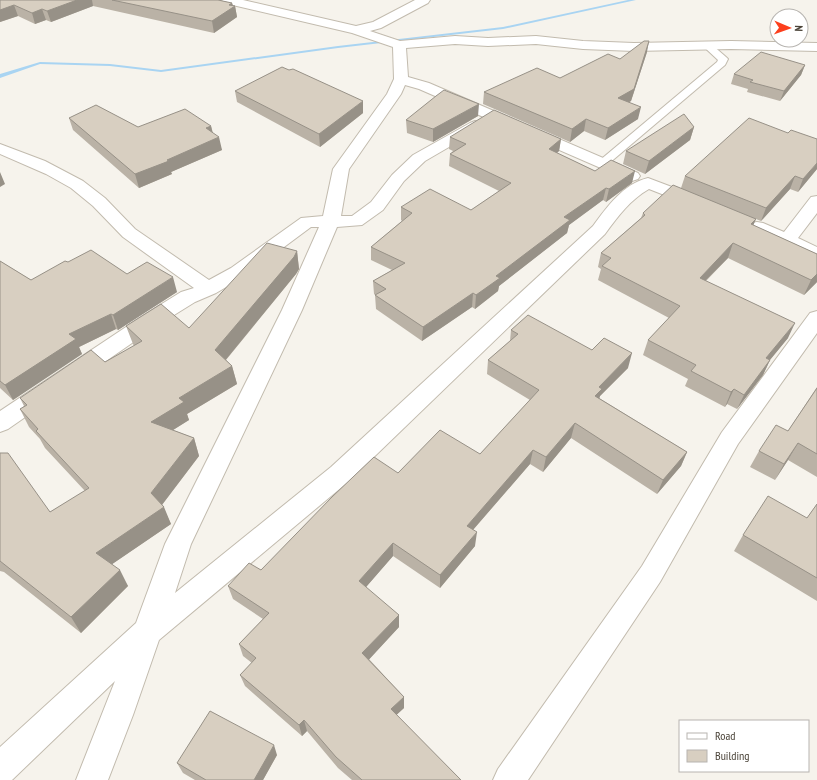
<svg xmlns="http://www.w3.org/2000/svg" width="817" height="780" font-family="'PT Sans Narrow',sans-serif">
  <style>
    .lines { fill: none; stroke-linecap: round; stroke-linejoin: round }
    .stream { fill: #a9d4f2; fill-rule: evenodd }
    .service-casing { stroke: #c2bbae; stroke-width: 2 }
    .minor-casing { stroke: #c2bbae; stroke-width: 2 }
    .service { fill: #fff; fill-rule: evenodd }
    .minor { fill: #fff; fill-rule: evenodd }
    .wall { fill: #bab2a6 }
    .shaded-wall { fill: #979187 }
    .building { fill: #d8cfc1; stroke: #979187 }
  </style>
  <rect width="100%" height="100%" fill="#f6f3ec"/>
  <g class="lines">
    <path class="stream" d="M628 0H636L503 29 338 48 161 72 110 66 40 64 0 78V74L40 62 110 64 161 70 338 46 503 27Z"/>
    <defs>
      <path id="service" d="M708 43 711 44 726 57 728 59 725 65 607 165H599L597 163 599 161 717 62 718 60 703 46Z"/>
      <path id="minor" d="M222 0H243L356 26 373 22 415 0H430L428 3 381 28 370 31 400 41 455 36 488 38 536 36 583 41 634 43 731 41 817 43V51L731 49 634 51 583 49 536 44 488 46 455 44 406 48 408 77 429 83 638 173 640 176 638 179 632 181 626 179 419 89 405 85 401 94 349 169 341 216H352L371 202 392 175 413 155 470 123 475 121 480 123 483 126 480 129 425 161 404 181 383 210 362 225 337 227 302 310 191 544 175 593 331 467 593 226C607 207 623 184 648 178L701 198 704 202 701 206 695 207 649 189C630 200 618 216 605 234L349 481 159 640 133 715 108 780H76L115 681 12 780H0V747L136 623 165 544 282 310 319 227H311L245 276 216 293 195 302 158 325 8 429 0 432V411L144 315 181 292 194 288 123 237 93 206 71 188 46 174 0 154V144L45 161 83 181 105 198 135 229 209 280 231 268 301 218 323 216 333 169 387 94 394 79 393 47 352 33 224 3Z
        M817 196V213L798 238 817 247V260L751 231 748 227 751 223 757 222 763 223 784 232 811 197Z
        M817 311V333L738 444 660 582 528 780H493L498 769 642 566 722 432 810 313Z"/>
    </defs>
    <use href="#service" class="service-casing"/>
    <use href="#minor" class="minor-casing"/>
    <use href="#service" class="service"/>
    <use href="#minor" class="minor"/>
  </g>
  <path class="wall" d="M0 0H218L232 3 233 5 235 6 237 17 214 33 93 6 51 22 46 20 35 24 18 16 0 22Z
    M647 52 631 101 629 102 638 119 605 140 584 131 570 142 483 104 484 92 560 78 620 59Z
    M805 65 801 75 780 101 747 92 748 89 731 84 734 74Z
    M235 91 363 113 320 147 237 102Z
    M478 116 433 142 407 133 406 120Z
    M69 118 138 127 211 126 213 133 222 150 171 172 172 174 139 188 73 130Z
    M694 127 690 140 645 174 623 164 626 151Z
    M450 137 561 139 559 151 557 153 595 171 632 183 606 202 603 200 569 225 567 233 499 286 498 291 475 309 472 307 422 341 376 309 375 295 374 294 373 281 392 270 371 260V247L402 221 401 220V207L471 210 499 191 449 166 450 154 453 151 449 149Z
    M817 169 798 192 790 189 761 221 756 219 753 225 817 254V282L804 295 728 258 706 281 788 338 770 360 763 375 737 409 727 404 725 407 685 386 688 379 643 355 648 340 669 318 598 280 601 269 598 267 601 253 641 218 643 213 681 188 685 176Z
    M297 251 299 269 296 274 226 360 232 366 237 384 187 414 189 420 173 430 194 438 199 456 162 505 171 524 112 564 128 586 81 633 4 572 0 571V453L50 512 85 491 45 448 40 439 29 427 20 409 24 406 20 398 105 362 134 346 133 344 126 326 189 328Z
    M0 261 31 280 68 262 127 274 177 292 118 330 116 329 79 347 82 354 13 400 0 388Z
    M511 330 592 350 628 368 600 396 599 398 687 452 681 466 657 494 571 438 543 472 530 464 473 530 475 546 440 588 393 556 366 587 399 627 369 659 404 697V708L396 715 461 780H352L338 768 307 731 302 736 245 686 240 675 252 663 243 656 239 644 263 619 233 599 228 586 261 570 398 473 480 454 530 400 487 374 488 360 510 341Z
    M817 387V477L788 460 775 480 750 467 759 451 788 431Z
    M817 504V601L734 551 743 535 807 518Z
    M277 755 263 780H195L183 773 177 763Z"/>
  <path class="shaded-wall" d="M77 0H92L93 6 51 22 47 11Z
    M232 3 233 7 235 6 237 17 214 33 212 21 229 5Z
    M14 5 18 16 0 22V10Z
    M42 9 46 20 35 24 32 13Z
    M649 41 647 52 631 101 615 110 618 98Z
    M805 65 801 75 780 101 784 91Z
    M363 101V113L320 147 319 134Z
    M479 104 478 116 433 142V129Z
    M641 107 638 119 605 140 608 128Z
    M586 119 584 131 570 142 572 129Z
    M211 126 214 139 206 128Z
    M694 127 690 140 645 174 649 161Z
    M219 137 222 150 171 172 172 174 139 188 135 174 167 160Z
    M561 139 559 151 547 161 549 149Z
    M817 163V169L798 192 803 179Z
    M635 171 632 183 606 202 609 189Z
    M0 172 5 184 0 187Z
    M795 176 790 189 761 221 766 208Z
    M606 188 603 200 569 225 567 233 499 286 498 291 475 309 476 295 496 276 564 217Z
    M756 219 750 233 751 224Z
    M733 243 728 258 694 292 700 278Z
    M297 251 299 269 296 274 219 368 215 350Z
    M817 274V282L804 295 811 280Z
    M173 277 177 292 118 330 113 315Z
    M473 293 472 307 422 341 423 327Z
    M111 314 116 329 79 347 82 354 13 400 5 385 69 334Z
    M795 323 788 338 759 373 766 358Z
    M632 353 628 368 600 396 598 403 595 396 599 387Z
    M770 360 763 375 737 409 744 395Z
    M232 366 237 384 187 414 189 420 157 440 151 422 179 398Z
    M734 389 727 404 725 407 731 392Z
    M575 423 571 438 543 472 546 457Z
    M194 438 199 456 158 510 151 493Z
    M798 443 788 460 775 480 784 464Z
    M533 450 530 464 465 539 467 526Z
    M687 452 681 466 657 494 663 480Z
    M164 507 171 524 105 569 96 553Z
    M477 532 475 546 440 588V575Z
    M393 543V556L360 594 359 581Z
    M120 570 128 586 81 633 71 617Z
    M399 615V627L364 665 362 653Z
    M404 697V708L391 720V709Z
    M304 720 307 731 302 736 299 725Z
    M274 745 277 755 263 780H254Z"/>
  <path class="building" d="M0 0H77L47 11 42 9 32 13 14 5 0 10Z
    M112 0H218L232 3 229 5 235 6 212 21Z
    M644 41H649L634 89 618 98 641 107 608 128 586 119 572 129 484 92 537 68 560 78 608 54 620 59Z
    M761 52 805 65 784 91 750 82 753 80 734 74Z
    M282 67 289 70 293 69 363 101 319 134 235 91Z
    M444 90 479 104 433 129 406 120 436 96Z
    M96 105 138 127 185 109 211 126 206 128 219 137 167 160 169 161 135 174 69 118Z
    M494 110 561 139 549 149 595 171 611 160 635 171 609 189 606 188 564 217 570 220 496 276 500 278 476 295 473 293 423 327 375 295 386 289 373 281 405 263 371 247 412 213 401 207 430 189 471 210 511 183 450 154 466 144 450 137Z
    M684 114 694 127 649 161 626 151Z
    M749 118 788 133 791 130 817 139V163L803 179 795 176 766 208 685 176Z
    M673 185 756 219 751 224 817 254V274L811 280 733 243 700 278 795 323 766 358 770 360 744 395 734 389 731 392 691 371 696 365 648 340 680 306 602 266 611 258 601 253 645 215 643 213Z
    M267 243 297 251 294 257 215 350 232 366 179 398 184 402 151 422 194 438 151 493 164 507 96 553 120 570 71 617 0 561V453H8L50 512 89 488 36 431 38 429 20 409 27 405 20 398 91 350 105 362 142 341 126 326 161 304 189 328Z
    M91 250 127 274 147 262 173 277 113 315 111 314 69 334 76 339 5 385 0 381V261L31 280 65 261 68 262Z
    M528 315 592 350 604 338 632 353 599 387 602 389 595 396 687 452 663 480 575 423 546 457 533 450 467 526 477 532 440 575 393 543 359 581 399 615 362 653 404 697 391 709 461 780H362L336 757 304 720 299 725 240 675 256 658 239 644 269 613 228 586 249 563 261 570 332 497 374 457 398 473 440 430 480 454 539 390 488 360 518 334 511 330Z
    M817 388V454L798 443 784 464 759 451 776 425 788 431Z
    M768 496 807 518 817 504V578L743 535Z
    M210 711 274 745 254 780H206L177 763Z"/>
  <rect x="679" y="720" width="130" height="52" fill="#ffffff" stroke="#b7b4b0"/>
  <rect x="687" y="733" width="20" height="6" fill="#ffffff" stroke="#b7b4b0"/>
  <text x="715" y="740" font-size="12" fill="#4b4439">Road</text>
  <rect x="687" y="750" width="20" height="12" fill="#d8cfc1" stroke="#b7b4b0"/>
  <text x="715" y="760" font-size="12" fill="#4b4439">Building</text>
  <g transform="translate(789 28) rotate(92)"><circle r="19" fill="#ffffff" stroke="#b7b4b0"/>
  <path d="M0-3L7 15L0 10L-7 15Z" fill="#fc3f1d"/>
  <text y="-6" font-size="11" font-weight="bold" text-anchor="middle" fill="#4b4439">N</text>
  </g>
</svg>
